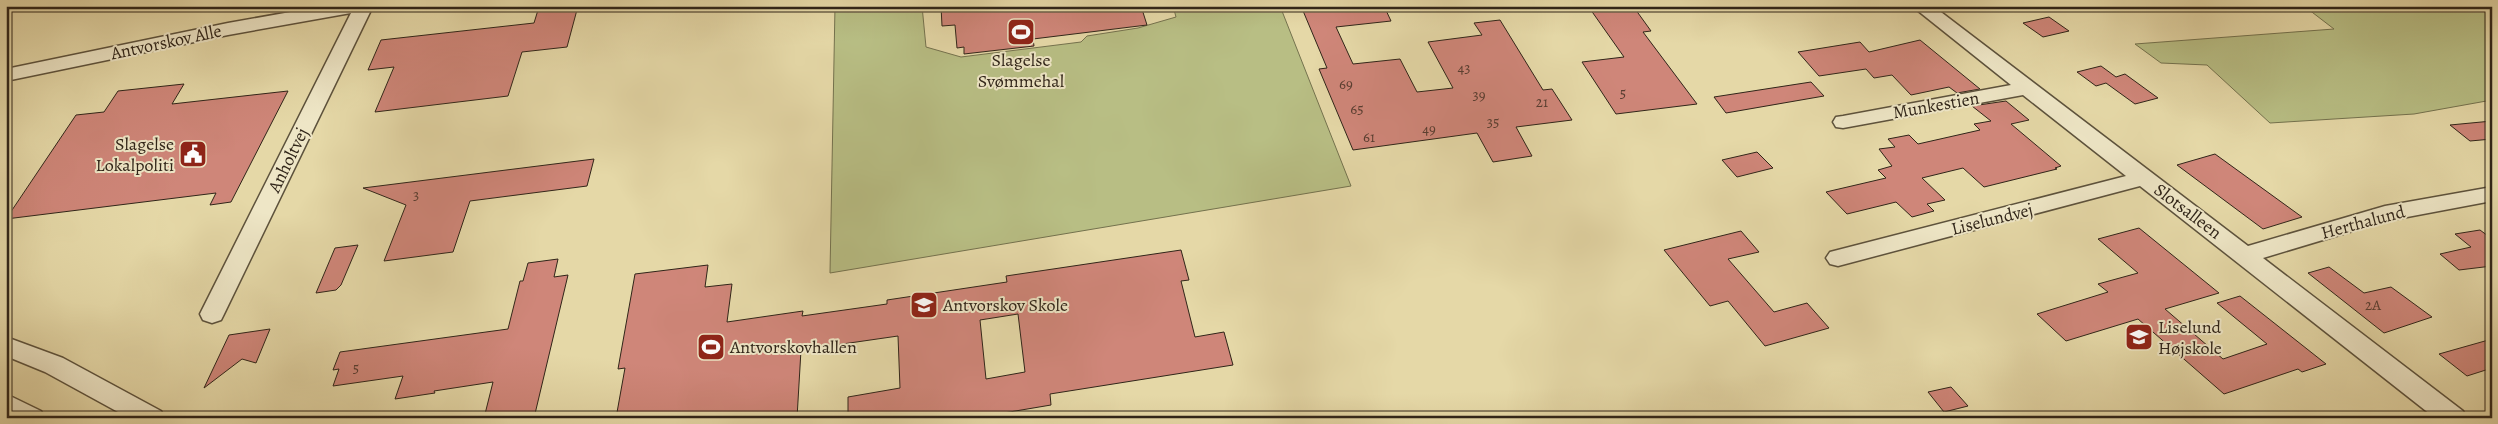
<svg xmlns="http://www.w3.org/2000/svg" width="2498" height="424" font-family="Alegreya,serif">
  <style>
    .green { fill: #b8be84; stroke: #74724e }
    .building { fill: #cf8679; stroke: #302519; fill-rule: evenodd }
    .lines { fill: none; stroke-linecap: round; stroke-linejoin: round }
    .minor-casing { stroke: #5d523c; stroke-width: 3 }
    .minor { fill: #eee6c6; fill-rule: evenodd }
    .labels { text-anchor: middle; stroke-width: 4; stroke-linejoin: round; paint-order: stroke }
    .number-label { font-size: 15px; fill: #583d31 }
    .street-label { font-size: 18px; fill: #302519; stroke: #eee6c6 }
    .poi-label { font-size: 18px; fill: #302519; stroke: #eee6c6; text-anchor: start }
  </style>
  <rect width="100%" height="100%" fill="#e5d8a7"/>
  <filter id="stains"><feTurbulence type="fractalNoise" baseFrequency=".004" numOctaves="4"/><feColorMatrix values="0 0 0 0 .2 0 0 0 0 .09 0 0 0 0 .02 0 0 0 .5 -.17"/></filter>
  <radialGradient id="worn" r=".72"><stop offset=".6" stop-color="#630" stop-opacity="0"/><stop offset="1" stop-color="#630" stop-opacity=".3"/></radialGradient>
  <path class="green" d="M835 6H922L926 47 961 57 1081 42 1087 36 1138 28 1176 17 1173 6H1280L1351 186 830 273Z
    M2304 6H2492V100L2414 114 2270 123 2207 65 2161 63 2135 44 2334 29Z"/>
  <path class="building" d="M578 6 567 47 522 52 508 96 375 112 394 67 368 70 381 40 534 23 538 10Z
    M941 6H1141L1147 25 1033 39 1034 46 964 54V47L957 48 955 25 942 26Z
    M1301 6H1384L1391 21 1336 27 1353 64 1400 59 1417 92 1453 88 1428 42 1482 35 1474 23 1500 20 1543 90 1552 89 1572 120 1516 127 1532 156 1493 162 1477 133 1353 150 1319 69 1327 68Z
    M1588 6H1633L1651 31 1643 32 1697 104 1616 114 1582 62 1624 57Z
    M2049 17 2069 31 2043 37 2023 23Z
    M1920 40 1980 89 1957 93 1949 87 1911 95 1892 75 1874 78 1866 69 1819 76 1798 52 1860 42 1869 52Z
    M2101 66 2116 77 2125 74 2158 98 2135 104 2106 83 2096 86 2077 72Z
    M1811 82 1824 96 1726 113 1714 97Z
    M184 84 172 104 288 91 231 202 210 205 216 193 6 219 76 115 104 112 118 91Z
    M2006 101 2029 120 2011 124 2061 166 2055 168 2057 169 1984 187 1963 168 1922 178 1945 200 1927 204 1934 211 1912 217 1896 202 1847 214 1826 192 1886 178 1878 170 1892 166 1879 149 1895 147 1888 139 1909 135 1918 144 1980 130 1974 124 1991 121 1972 106Z
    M2492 121V139L2470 141 2450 125Z
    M1757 152 1773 168 1737 177 1722 160Z
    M2215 154 2302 217 2263 229 2177 165Z
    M594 159 587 186 470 201 453 252 384 261 406 205 363 188Z
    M2139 228 2219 293 2165 309 2223 359 2267 344 2217 303 2240 296 2326 364 2302 372 2298 369 2224 394 2138 319 2066 341 2037 314 2108 292 2098 284 2138 273 2098 239Z
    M2480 230 2492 239V266L2459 270 2440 254 2471 247 2455 234Z
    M1741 231 1759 252 1728 259 1774 312 1807 303 1829 328 1765 346 1728 301 1710 306 1664 250Z
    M358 245 341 285 336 290 316 293 335 248Z
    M1181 250 1189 280 1181 281 1195 337 1224 332 1233 365 1050 394 1051 405 974 418H848V397L900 388 898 336 801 350 797 418H616L625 368 618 369 635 274 708 265 705 287 732 284 727 322 803 311 802 316 887 304V300L1007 282 1006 276ZM1018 314 1025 372 986 379 980 320Z
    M558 259 554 277 568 275 534 418H484L493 382 434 391 435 393 395 399 403 376 333 386 339 369 333 370 340 352 508 329 520 281H523L528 263Z
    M2329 267 2364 293 2391 287 2432 317 2384 333 2308 273Z
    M270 329 256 363 242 359 204 388 229 335Z
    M2492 339V368L2467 376 2439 354Z
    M1951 387 1968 406 1944 412 1928 392Z"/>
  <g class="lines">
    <defs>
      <path id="minor" d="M324 6H373L224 314 221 320 212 323 203 320 200 314 351 13 228 35 6 81V69L228 23Z
        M1912 6H1933L2248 246 2385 206 2492 187V201L2386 221 2263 258 2463 411 2467 418H2435L2140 186 1838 266 1830 264 1826 258 1830 252 2126 176 2023 95 1843 128 1836 127 1833 122 1836 117 1843 116 2011 85Z
        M6 337 63 358 161 411 165 418H129L45 372 6 356Z
        M6 394 41 411 45 418 6 416Z"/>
    </defs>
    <use href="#minor" class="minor-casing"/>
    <use href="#minor" class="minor"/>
  </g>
  <defs>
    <symbol id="stadium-square" viewBox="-11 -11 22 22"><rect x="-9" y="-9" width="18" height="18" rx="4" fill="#8f2418" stroke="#eee6c6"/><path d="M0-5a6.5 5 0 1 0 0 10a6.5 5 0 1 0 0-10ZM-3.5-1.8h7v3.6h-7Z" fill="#fff"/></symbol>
    <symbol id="civic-square" viewBox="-11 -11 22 22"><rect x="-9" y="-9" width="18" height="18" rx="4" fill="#8f2418" stroke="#eee6c6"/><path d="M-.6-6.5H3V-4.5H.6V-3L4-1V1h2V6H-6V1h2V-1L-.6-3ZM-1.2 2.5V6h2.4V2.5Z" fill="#fff"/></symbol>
    <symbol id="school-square" viewBox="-11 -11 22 22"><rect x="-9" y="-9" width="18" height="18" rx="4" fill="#8f2418" stroke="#eee6c6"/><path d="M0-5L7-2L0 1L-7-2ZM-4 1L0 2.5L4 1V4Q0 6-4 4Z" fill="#fff"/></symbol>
    <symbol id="university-square" viewBox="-11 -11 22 22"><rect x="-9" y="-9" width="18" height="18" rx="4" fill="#8f2418" stroke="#eee6c6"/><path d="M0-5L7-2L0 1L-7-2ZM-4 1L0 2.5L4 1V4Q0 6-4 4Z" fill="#fff"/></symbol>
  </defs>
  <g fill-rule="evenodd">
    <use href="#stadium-square" x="1005" y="16" width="32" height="32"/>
    <use href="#civic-square" x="177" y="138" width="32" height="32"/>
    <use href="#school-square" x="908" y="289" width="32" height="32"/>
    <use href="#university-square" x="2123" y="321" width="32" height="32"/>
    <use href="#stadium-square" x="695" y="331" width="32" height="32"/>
  </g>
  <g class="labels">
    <g class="number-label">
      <text x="1464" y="73">43</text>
      <text x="1346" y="89">69</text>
      <text x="1623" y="98">5</text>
      <text x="1479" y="100">39</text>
      <text x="1542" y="107">21</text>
      <text x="1357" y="114">65</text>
      <text x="1493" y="127">35</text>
      <text x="1429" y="134">49</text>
      <text x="1369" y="142">61</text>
      <text x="416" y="200">3</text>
      <text x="2373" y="310">2A</text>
      <text x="356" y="373">5</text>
    </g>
    <g class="street-label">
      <text transform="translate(166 42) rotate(-12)" y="6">Antvorskov Alle</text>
      <text transform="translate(1936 105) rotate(-10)" y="6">Munkestien</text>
      <text transform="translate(288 160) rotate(-64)" y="6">Anholtvej</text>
      <text transform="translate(2188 211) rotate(37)" y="6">Slotsalleen</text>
      <text transform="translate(1992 219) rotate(-14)" y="6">Liselundvej</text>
      <text transform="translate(2363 222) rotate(-15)" y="6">Herthalund</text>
    </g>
    <g class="poi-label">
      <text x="1021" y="66" text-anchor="middle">Slagelse<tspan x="1021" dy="21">Svømmehal</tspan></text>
      <text x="174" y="150" text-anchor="end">Slagelse<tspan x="174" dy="21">Lokalpoliti</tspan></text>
      <text x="943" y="311">Antvorskov Skole</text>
      <text x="2158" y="333">Liselund<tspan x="2158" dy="21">Højskole</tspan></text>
      <text x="730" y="353">Antvorskovhallen</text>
    </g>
  </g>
  <rect width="2498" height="424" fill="none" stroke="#e5d8a7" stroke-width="25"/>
  <rect x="8" y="8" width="2483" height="409" fill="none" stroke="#302519" stroke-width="2.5"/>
  <rect x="12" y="12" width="2473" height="399" fill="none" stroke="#302519"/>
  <rect width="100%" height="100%" filter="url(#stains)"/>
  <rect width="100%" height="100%" fill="url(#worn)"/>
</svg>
